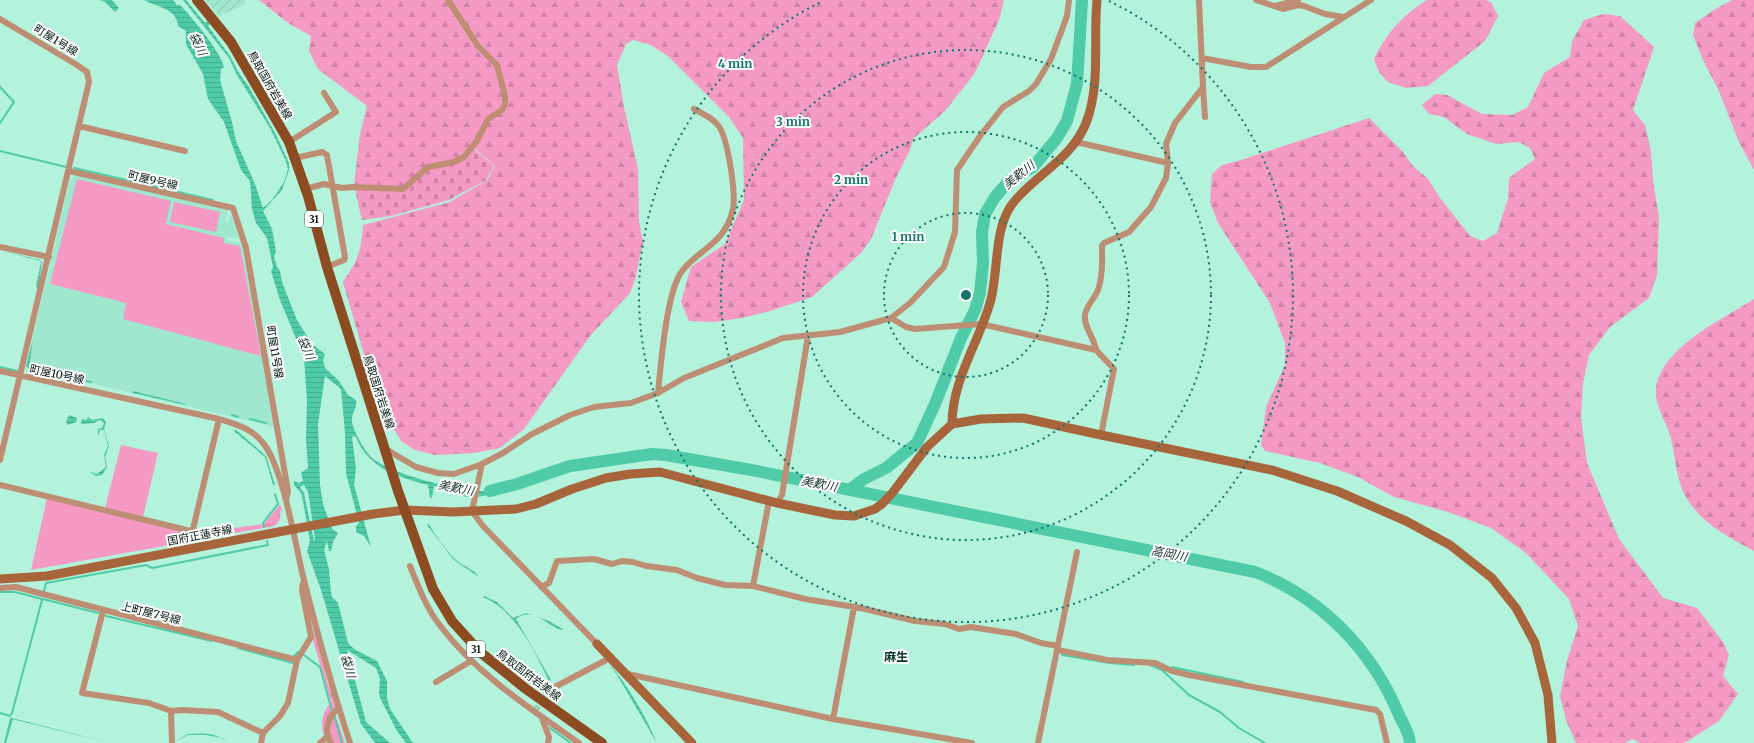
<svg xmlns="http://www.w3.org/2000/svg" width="1754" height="743" font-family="Merriweather,'Noto Sans JP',serif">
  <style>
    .built { fill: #9fe7ce }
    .industrial { fill: url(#industrial-furrows) }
    .grass { fill: url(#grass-tufts) }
    .forest { fill: url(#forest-firs) }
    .cemetery { fill: url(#cemetery-stones) }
    .park { fill: #f49ac4 }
    .water { fill: url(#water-rules); fill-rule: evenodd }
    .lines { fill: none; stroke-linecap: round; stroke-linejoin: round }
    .stream { stroke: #4fcba7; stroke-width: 2 }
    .river { stroke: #4fcba7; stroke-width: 12 }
    .street-tunnel { stroke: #98d1bd; stroke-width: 6; stroke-dasharray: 6 3; stroke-linecap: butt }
    .street { stroke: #bd8e74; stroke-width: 6 }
    .secondary { stroke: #a8643b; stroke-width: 9 }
    .primary { stroke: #8c4b21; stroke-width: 10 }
    .ring { fill: none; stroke: #0f766e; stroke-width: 2; stroke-dasharray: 2 4 }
    .labels { text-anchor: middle; stroke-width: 4; stroke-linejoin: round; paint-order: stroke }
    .shield { fill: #fff; stroke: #4d5d58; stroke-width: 1 }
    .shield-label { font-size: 10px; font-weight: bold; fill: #011811 }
    .street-label { font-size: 11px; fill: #011811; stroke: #fff }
    .water-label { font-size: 12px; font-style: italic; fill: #163128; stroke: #fff }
    .neighbourhood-label { font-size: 12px; font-weight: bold; fill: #05372a; stroke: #fff }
    .centre { fill: #0f766e; stroke: #fff; stroke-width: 2 }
    .ring-label { font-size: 12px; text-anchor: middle; font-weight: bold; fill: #0f766e; stroke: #fff; stroke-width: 4; stroke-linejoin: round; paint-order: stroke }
  </style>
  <defs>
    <pattern id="industrial-furrows" width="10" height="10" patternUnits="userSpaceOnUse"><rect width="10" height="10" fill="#9fe7ce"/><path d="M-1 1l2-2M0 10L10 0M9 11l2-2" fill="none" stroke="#87c5b0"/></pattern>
    <pattern id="grass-tufts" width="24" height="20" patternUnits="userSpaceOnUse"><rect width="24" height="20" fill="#f49ac4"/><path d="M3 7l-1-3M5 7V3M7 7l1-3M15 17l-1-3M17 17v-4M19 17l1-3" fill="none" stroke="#cf84a7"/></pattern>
    <pattern id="forest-firs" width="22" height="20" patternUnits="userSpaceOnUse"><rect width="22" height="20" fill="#f49ac4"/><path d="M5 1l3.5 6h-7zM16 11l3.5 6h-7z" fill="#cf84a7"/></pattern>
    <pattern id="cemetery-stones" width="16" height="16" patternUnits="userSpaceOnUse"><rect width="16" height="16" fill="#f49ac4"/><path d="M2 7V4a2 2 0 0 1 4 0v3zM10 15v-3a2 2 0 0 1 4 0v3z" fill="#cf84a7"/></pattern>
    <pattern id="water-rules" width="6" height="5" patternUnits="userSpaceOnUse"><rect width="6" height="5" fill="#4fcba7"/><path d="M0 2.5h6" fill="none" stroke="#43ae8f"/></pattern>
  </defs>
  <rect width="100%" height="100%" fill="#b3f2db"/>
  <path class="built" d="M77 174 227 209 228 210 225 222 228 223 230 215H232L239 239 227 237V240L240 243 244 246 276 427 28 369 26 366 70 180Z"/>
  <path class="industrial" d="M205 0H244L246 4 219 16Z"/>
  <path class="grass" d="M280 504 282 511H280C281 518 280 522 274 526L214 537 197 533 264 524Z
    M305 591 328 683 337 706 326 723 324 736C320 723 322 713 331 702L313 640 314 635Z
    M335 713 345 743H333C327 733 330 724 335 713Z"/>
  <path class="forest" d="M259 0H446L495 64 502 87V107L491 115 469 149 460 156 402 187 354 185 360 134 367 106 318 69 309 51 311 36 288 23Z
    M450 0H1004L999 20 975 73 945 111 914 138 909 152 895 180 871 239 862 252 812 297 770 311 742 318 714 322 689 321 681 302 691 267 725 244 744 200 743 138 729 117 669 57 651 45 633 40 626 44 617 65 624 107 638 169 639 221 643 243 635 280 630 293 590 336 524 429 500 448 474 453 435 455 415 450 402 442 379 406 343 282C358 260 361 252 363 225L450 202 487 180 495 166 474 148 489 121 503 111 502 75Z
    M1427 0H1486L1491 2 1498 16 1485 41 1428 86 1406 88 1388 82 1379 72 1374 59C1386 33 1403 15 1427 0Z
    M1732 0H1754V170L1739 142 1718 89 1703 60 1693 35 1695 23 1714 10Z
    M1603 14 1620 16 1654 47 1633 110 1645 125 1651 151 1653 181 1659 217 1657 275 1649 298 1610 327 1589 355 1583 384 1581 417 1587 463 1619 539 1663 598 1697 608 1723 642 1729 655 1723 676 1738 694 1719 721 1688 741 1683 743H1640L1632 739 1625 743H1576L1566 720 1560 696 1567 661 1578 626 1569 599 1526 553 1491 528 1448 512 1394 497 1358 477 1320 463 1265 451 1261 445 1266 407 1285 365V343L1270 303 1218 223 1210 202 1212 174 1222 165 1238 161 1369 118 1403 152 1413 166 1428 179 1440 198 1470 236 1483 241 1497 233 1508 199 1509 178 1535 159 1530 148 1519 142 1496 144 1467 134 1444 117 1429 114 1422 105 1435 94 1447 95 1482 114 1512 115 1528 107 1544 73 1570 57 1572 41 1584 20Z
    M1754 299V551C1726 536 1695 520 1682 489 1675 471 1675 450 1669 432 1662 412 1649 398 1660 374 1677 340 1723 319 1754 299Z"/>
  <path class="cemetery" d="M474 149 494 166 486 180 449 200 391 216 362 220 355 189 403 192 426 170 439 167Z"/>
  <path class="park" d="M77 179 171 201 166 224 224 238V243L240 246 261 356 123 319 126 303 50 284Z
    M174 202 220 212 216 232 170 222Z
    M121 445 158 453 143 517 105 508Z
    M47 498 192 532 214 537 31 570Z"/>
  <path class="water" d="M100 0H112L119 8 115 12 105 2Z
    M144 0H173L177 5H180C192 17 220 51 224 67L221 69 220 80 232 122 236 141 255 184 263 208 272 200 284 182 288 169 285 159 270 128 237 75 229 58 183 0H186L205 23 208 21 210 24 208 26 230 56 239 73 249 87 275 133 289 163V170L282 190 263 211 272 229 276 251 274 257 277 267 280 271 282 282 297 320 312 344 325 354 323 360 325 368 339 381 348 395 356 400C358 410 349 413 353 426 356 435 365 452 372 458 394 475 452 489 480 491 488 492 497 488 504 486L506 489C492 493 478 500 463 496 453 493 445 488 434 486L432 497 430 498 428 485C398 477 368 468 356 437L353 436 352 438 356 468 354 485 371 547 364 536 356 532V526L359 523 346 473 345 432 341 389 325 376 318 424 320 485 323 504 332 529 338 533 333 542 331 551H329L327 541 324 550 329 569 331 592 332 597 338 603 348 643 354 649 377 661 387 681V698L390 709 413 743H406L397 731 381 700 379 694 380 679 376 668 347 650 366 722 390 743H375L361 724 321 590 307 551 310 541 303 501 301 493 294 485V481L299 483 303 481 301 473 308 468 306 440 307 400 304 358 280 300 271 271 273 267 267 238 256 223 252 209 250 181 241 170 224 122 208 99 203 74 186 44V31L178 26C177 8 156 7 144 0ZM304 485 308 492 315 539 314 541 304 493 300 487Z
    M0 250 40 260 42 262 38 290 36 286 41 262 40 261Z
    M33 340 29 367 77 378 76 380 28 368 26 366Z
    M133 391 186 404V405L133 393Z
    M69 415 77 418 76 422 68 425 66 422Z
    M88 417 92 420 103 418 106 422 104 429 109 446 105 457 107 467 102 475 96 476 90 472 97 474 106 467 104 455 108 446 104 430H100L98 436V429L102 428 104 423 100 420 94 423 81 424 82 419 87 420Z
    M235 429 266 456 275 485H273L265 457 234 431Z
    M429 524C432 531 450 555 456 560 463 566 475 570 479 577L454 560 427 525Z
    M484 596 497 602 513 618 526 613 549 621 564 630C552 631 533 604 516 619L551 680 549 681C534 650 516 611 483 597Z
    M609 664C626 682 648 720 657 743L617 675Z
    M10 718 16 719 110 743 12 719 4 743Z
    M188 734C206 733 214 732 229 743L222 738 206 735H188L176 741Z"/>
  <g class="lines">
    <path class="stream" d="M0 87 14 102 0 123
      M0 151 66 167
      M74 168 213 200
      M0 367 17 371
      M86 381 91 382
      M232 415 238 417
      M250 419 266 423
      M264 527 263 523 278 504 275 494
      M44 591 46 583 146 565 152 568 268 545 267 541
      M0 592H15L98 613
      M106 616 212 641
      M238 648 293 663
      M304 655 320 667 332 711
      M1062 655 1110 663 1134 665
      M294 656 298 652
      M1150 665 1162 670 1189 695 1220 712 1239 728 1265 743
      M1172 667 1243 682
      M0 713 10 716 12 713 42 600
      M334 715 342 743
      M550 728 571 743
      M5 743 12 719"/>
    <path class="river" d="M849 490 864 479 886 468 917 443 935 404 961 338 975 310 980 293 983 263 982 232 985 214 995 197 1009 181 1033 167 1057 138 1067 121 1077 84 1082 0
      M490 491 517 484 570 466 652 454 666 455 757 471 1255 572C1321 597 1372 650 1399 715 1403 723 1410 735 1410 743"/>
    <path class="street-tunnel" d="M535 711 549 690"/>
    <path class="street" d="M1256 0 1283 9 1298 5 1304 6 1325 14 1343 17
      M1275 6 1298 0
      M0 19 77 65 87 72 89 82 0 460
      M1202 58 1251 67H1266L1371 0
      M1203 87 1205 117
      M79 126 185 151
      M289 142 336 112 324 93
      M1076 142 1168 163
      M295 158 322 152 327 155 345 257 344 260 327 267
      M69 171 233 208 246 248 288 491 286 500
      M305 189 324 184 342 188 353 187 403 189 428 167 454 162 464 157 477 141 488 119 502 110 505 104V96L497 65 478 46 448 0
      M0 247 49 257
      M891 318 906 327 915 329 981 324 1096 350 1114 369 1101 435
      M1096 350C1095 339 1083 326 1085 315 1086 306 1095 298 1098 290 1103 276 1102 261 1102 246L1104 243 1129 232 1151 207 1166 178 1168 163 1166 144 1175 123 1203 87 1199 0
      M0 371 219 419C235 424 252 428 263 443 283 467 295 543 303 576 317 632 332 688 350 743
      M658 393C661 363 666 298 680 274 690 258 708 250 720 236 726 229 731 218 733 209 736 194 728 135 717 124 711 117 702 113 694 109
      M384 448 416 467 438 473 454 474 482 464 503 453 532 434 570 415 594 407 631 403 658 393 684 378 783 338 840 332 891 318 910 303 944 267 955 232 957 170 980 136 1003 107 1029 91 1036 84 1051 59 1067 16 1069 0
      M482 464 472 511 482 525 597 644
      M0 485 191 531 193 529 219 419
      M777 503 782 495 808 336
      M410 566C419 588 427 610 442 628 478 675 531 709 579 743
      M753 586 769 501
      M541 587 549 583 557 561 594 559 612 564 622 561 633 562 646 566 677 570 697 578 725 585 753 586 805 599 861 608 915 621 945 624 959 629 971 627 1016 634 1041 643 1058 646
      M0 588 16 587 297 660
      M103 611 82 693 149 703 171 711 182 710 218 712 263 733
      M1058 650 1107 660 1155 663 1172 671 1189 675 1376 710 1380 714 1387 743
      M628 674 833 719 972 743
      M436 682 471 661
      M549 690 610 658
      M171 711 172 743
      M541 716 549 737 548 743
      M833 719 854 607
      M261 743 263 733 280 716 288 703 297 660 311 637 302 590 303 583
      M320 743 327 737
      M331 743C323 731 328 716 339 708
      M1038 743 1077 552"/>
    <path class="secondary" d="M952 424C952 381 978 344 990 303 999 273 993 228 1013 203 1035 175 1072 159 1086 123 1101 85 1093 40 1097 0
      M0 579 47 576 373 514 405 510 453 512 516 509 536 504 572 489 606 478 630 474 660 472 777 503 835 515 854 516 875 509 882 504 893 492 927 447 952 424 981 419 1023 418 1101 435 1272 470 1337 491 1406 521 1450 545 1492 578 1516 608 1535 643 1548 695 1552 743
      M597 644 692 743"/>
    <path class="primary" d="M197 0 231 42 289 142 308 196 327 267 398 491 433 589 452 621 480 652 526 689 602 743"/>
  </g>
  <g class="ring">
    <circle cx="966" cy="295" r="82"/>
    <circle cx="966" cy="295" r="163"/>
    <circle cx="966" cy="295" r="245"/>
    <path d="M1109 1A327 327 0 1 1 823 1"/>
  </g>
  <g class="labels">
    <g class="shield">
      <rect x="305" y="211" width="18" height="16" rx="3"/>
      <rect x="467" y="641" width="18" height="16" rx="3"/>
    </g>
    <g class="shield-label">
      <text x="314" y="223">31</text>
      <text x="476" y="653">31</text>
    </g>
    <g class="street-label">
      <text transform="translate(56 40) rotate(31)" y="4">町屋1号線</text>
      <text transform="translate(270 85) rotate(60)" y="4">鳥取国府岩美線</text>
      <text transform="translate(153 180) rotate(13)" y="4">町屋9号線</text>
      <text transform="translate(275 352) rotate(80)" y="4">町屋11号線</text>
      <text transform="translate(57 374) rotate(12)" y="4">町屋10号線</text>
      <text transform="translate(379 392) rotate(72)" y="4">鳥取国府岩美線</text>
      <text transform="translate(200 535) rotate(-11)" y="4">国府正蓮寺線</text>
      <text transform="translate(151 613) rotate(14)" y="4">上町屋7号線</text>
      <text transform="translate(529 675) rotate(37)" y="4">鳥取国府岩美線</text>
    </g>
    <g class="water-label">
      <text transform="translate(198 44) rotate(65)" y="4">袋川</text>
      <text transform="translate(1019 175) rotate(-39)" y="4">美歎川</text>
      <text transform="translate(306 348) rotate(67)" y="4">袋川</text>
      <text transform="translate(819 484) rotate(11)" y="4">美歎川</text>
      <text transform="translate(456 488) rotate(11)" y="4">美歎川</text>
      <text transform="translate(1169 554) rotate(11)" y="4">高岡川</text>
      <text transform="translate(348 666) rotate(75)" y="4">袋川</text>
    </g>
    <g class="neighbourhood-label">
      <text x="896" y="661">麻生</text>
    </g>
  </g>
  <circle cx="966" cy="295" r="6" class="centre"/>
  <g class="ring-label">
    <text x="735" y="68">4 min</text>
    <text x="793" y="126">3 min</text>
    <text x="851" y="184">2 min</text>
    <text x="908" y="241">1 min</text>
  </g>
</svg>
